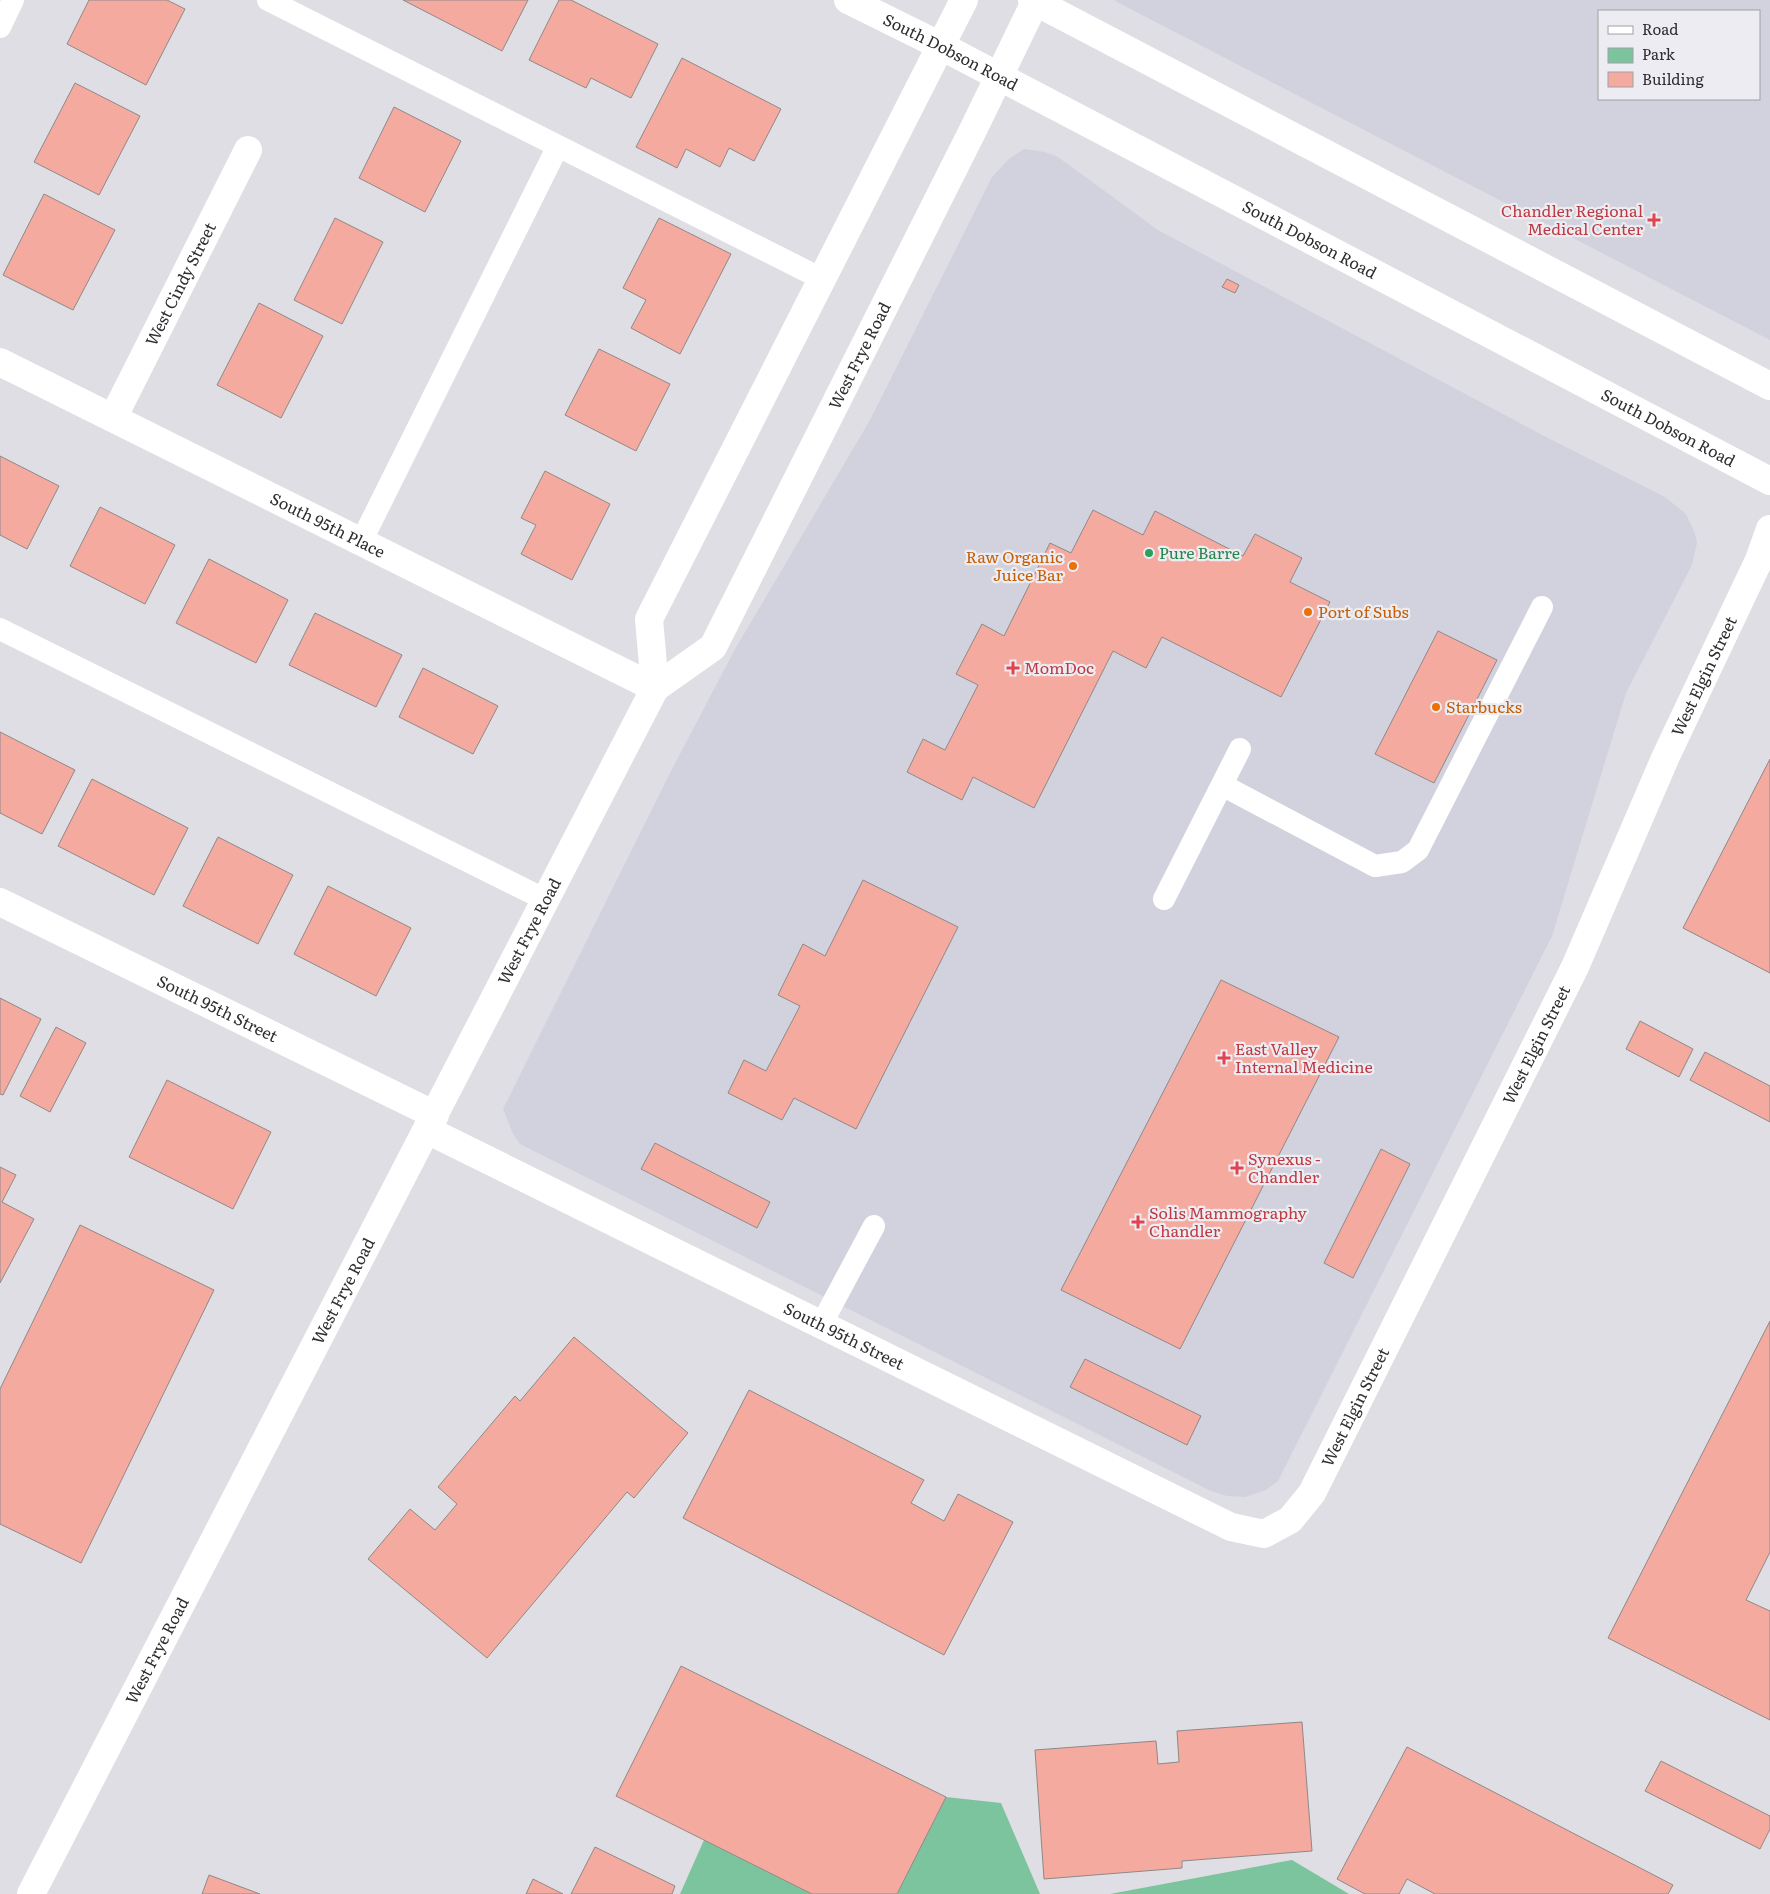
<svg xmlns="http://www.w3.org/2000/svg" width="1770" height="1894" font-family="Literata,serif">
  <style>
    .built { fill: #d2d2de; fill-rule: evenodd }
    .green { fill: #7bc49e }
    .building { fill: #f5aaa0; stroke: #8f8887 }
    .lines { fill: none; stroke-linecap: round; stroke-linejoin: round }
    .service { stroke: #fff; stroke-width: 22 }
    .minor { stroke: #fff; stroke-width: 28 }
    .tertiary { stroke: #fff; stroke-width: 28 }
    .secondary { stroke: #fff; stroke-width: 28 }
    .health-dot { fill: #e0444e; stroke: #ececf2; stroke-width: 2 }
    .leisure-dot { fill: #2e9e5b; stroke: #ececf2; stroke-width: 2 }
    .food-dot { fill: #e8710a; stroke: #ececf2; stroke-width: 2 }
    .labels { text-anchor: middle; stroke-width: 4.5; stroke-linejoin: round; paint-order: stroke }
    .street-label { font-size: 16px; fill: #2e2e30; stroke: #ececf2 }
    .health-label { font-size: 16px; fill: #be3a42; stroke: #ececf2; text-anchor: start }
    .leisure-label { font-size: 16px; fill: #27864d; stroke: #ececf2; text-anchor: start }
    .food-label { font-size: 16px; fill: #c56008; stroke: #ececf2; text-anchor: start }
  </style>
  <rect width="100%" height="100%" fill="#dedee4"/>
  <path class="built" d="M1115 0H1770V340L1117 2ZM1759 11V99H1599V11Z
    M1024 149 1045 152 1058 157 1158 230 1548 438 1665 497 1686 514 1695 533 1697 543 1692 565 1626 693 1552 936 1278 1481 1266 1490 1245 1497 1227 1496 1211 1491 520 1144 513 1134 503 1109 669 775 734 651 870 420 992 177 1010 158Z"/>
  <path class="green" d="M946 1797 1001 1803 1040 1894H897Z
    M704 1840 812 1894H680Z
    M1292 1860 1349 1894H1110Z"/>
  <path class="building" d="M89 0H167L185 9 146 85 67 44Z
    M403 0H528L502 51Z
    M559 0H571L658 44 631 98 591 78 586 88 529 60Z
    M682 58 781 109 754 161 729 148 720 167 686 149 677 168 636 147Z
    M75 83 140 116 99 195 34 162Z
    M394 107 461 141 425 212 359 178Z
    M44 194 115 230 73 310 3 275Z
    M335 218 383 242 342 324 294 300Z
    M659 218 731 254 680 354 631 328 646 300 623 288Z
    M1227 279 1239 285 1235 293 1222 287Z
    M259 303 323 336 281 418 217 385Z
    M599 349 670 384 636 451 565 415Z
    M0 456 59 486 27 549 0 535Z
    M545 471 610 504 572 580 521 554 536 525 521 518Z
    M100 507 175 545 145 604 70 566Z
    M1093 510 1143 535 1155 511 1243 556 1255 534 1302 558 1290 582 1330 602 1281 697 1162 637 1146 668 1113 651 1034 808 973 777 962 800 907 772 923 739 945 750 978 685 956 674 982 624 1004 636 1050 543 1071 553Z
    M209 559 288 600 256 663 176 623Z
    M315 613 402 655 376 707 289 665Z
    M1438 631 1497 660 1434 783 1375 754Z
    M423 668 498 706 473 754 399 717Z
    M0 732 75 770 42 834 0 813Z
    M1770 759V973L1683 928Z
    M92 779 188 828 154 895 58 846Z
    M218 837 293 875 258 944 183 906Z
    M863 880 958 927 856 1129 794 1098 782 1120 728 1093 744 1060 766 1071 800 1006 778 995 803 944 825 956Z
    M328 886 411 928 376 996 294 954Z
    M1221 980 1339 1037 1180 1349 1061 1290Z
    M0 998 41 1019 3 1095 0 1094Z
    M1640 1021 1693 1049 1679 1077 1626 1049Z
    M56 1027 86 1043 50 1112 20 1096Z
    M1705 1052 1770 1086V1122L1690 1080Z
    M167 1080 271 1132 233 1209 129 1157Z
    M655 1143 770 1202 757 1228 641 1169Z
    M1381 1149 1410 1164 1353 1278 1324 1263Z
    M0 1167 16 1175 2 1202 34 1219 0 1283Z
    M80 1225 214 1290 81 1563 0 1524V1389Z
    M1770 1321V1552L1746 1600 1770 1611V1720L1608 1638Z
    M574 1337 688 1433 634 1498 627 1492 487 1658 368 1559 410 1509 435 1530 457 1504 438 1487 515 1396 520 1401Z
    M1085 1359 1201 1416 1187 1445 1070 1387Z
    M749 1390 924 1480 911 1503 944 1521 958 1494 1013 1522 944 1655 683 1518Z
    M681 1666 946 1797 897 1894H812L616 1796Z
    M1302 1722 1312 1851 1182 1861V1868L1044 1879 1035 1750 1156 1741 1158 1764 1179 1762 1177 1731Z
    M1407 1747 1673 1885 1668 1894H1435L1407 1879 1399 1894H1365L1337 1879Z
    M1661 1761 1770 1816V1829L1760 1849 1645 1791Z
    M595 1847 675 1886 672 1894H571Z
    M209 1875 260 1894H202Z
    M533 1879 563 1894H526Z"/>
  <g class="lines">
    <path class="service" d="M268 0 822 279
      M0 27 13 0
      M361 542 558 146
      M0 629 546 900
      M1222 785 1375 866 1402 862 1418 850 1542 607
      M1164 899 1240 749
      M821 1325 874 1226"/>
    <g class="minor">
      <path id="s1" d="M0 362 655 688"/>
      <path id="s2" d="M113 418 248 150"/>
      <path id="s3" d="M0 902 435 1115"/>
      <path id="s4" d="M427 1130 1231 1527 1264 1534 1290 1520 1312 1493 1575 967 1666 756 1759 560 1770 529"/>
    </g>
    <g class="tertiary">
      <path d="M655 688 649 619 964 0"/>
      <path id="s5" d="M31 1894 655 688 713 647 974 128 1036 0"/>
    </g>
    <g class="secondary">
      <path id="s6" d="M848 0 941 46 1770 481"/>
      <path d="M1032 0 1770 386"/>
    </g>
  </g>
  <g class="health-dot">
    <path d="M1651.5 212.5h5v5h5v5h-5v5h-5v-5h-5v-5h5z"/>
    <path d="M1010.5 660.5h5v5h5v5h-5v5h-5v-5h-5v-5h5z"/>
    <path d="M1221.5 1050.5h5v5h5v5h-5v5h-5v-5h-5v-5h5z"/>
    <path d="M1234.5 1160.5h5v5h5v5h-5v5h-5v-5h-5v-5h5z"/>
    <path d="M1135.5 1214.5h5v5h5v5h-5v5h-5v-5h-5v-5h5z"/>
  </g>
  <circle class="leisure-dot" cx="1149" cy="553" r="5"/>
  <g class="food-dot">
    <circle cx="1073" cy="566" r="5"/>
    <circle cx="1308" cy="612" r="5"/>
    <circle cx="1436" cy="707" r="5"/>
  </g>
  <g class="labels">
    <g class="street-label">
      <text dy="6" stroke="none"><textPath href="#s6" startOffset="115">South Dobson Road</textPath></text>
      <text dy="6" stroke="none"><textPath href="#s6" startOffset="520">South Dobson Road</textPath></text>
      <text dy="6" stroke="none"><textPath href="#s2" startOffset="150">West Cindy Street</textPath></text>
      <text dy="6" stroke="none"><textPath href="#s5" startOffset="1755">West Frye Road</textPath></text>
      <text dy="6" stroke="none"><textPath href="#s6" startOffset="925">South Dobson Road</textPath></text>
      <text dy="6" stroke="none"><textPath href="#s1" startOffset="366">South 95th Place</textPath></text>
      <text dy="6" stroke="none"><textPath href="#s4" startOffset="1901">West Elgin Street</textPath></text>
      <text dy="6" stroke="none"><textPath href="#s5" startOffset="1084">West Frye Road</textPath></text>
      <text dy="6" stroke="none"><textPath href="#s3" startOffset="242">South 95th Street</textPath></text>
      <text dy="6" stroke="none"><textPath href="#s4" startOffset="1496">West Elgin Street</textPath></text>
      <text dy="6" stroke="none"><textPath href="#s5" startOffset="679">West Frye Road</textPath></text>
      <text dy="6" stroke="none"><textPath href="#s4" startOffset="465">South 95th Street</textPath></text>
      <text dy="6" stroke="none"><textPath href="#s4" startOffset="1091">West Elgin Street</textPath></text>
      <text dy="6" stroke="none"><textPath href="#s5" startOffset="274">West Frye Road</textPath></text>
    </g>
    <g class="health-label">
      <text x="1643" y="217" text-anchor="end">Chandler Regional<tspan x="1643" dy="18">Medical Center</tspan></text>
      <text x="1024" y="674">MomDoc</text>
      <text x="1235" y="1055">East Valley<tspan x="1235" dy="18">Internal Medicine</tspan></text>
      <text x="1248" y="1165">Synexus -<tspan x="1248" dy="18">Chandler</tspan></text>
      <text x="1149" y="1219">Solis Mammography<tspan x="1149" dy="18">Chandler</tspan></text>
    </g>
    <g class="leisure-label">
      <text x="1159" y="559">Pure Barre</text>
    </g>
    <g class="food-label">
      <text x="1063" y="563" text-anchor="end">Raw Organic<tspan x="1063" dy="18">Juice Bar</tspan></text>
      <text x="1318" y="618">Port of Subs</text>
      <text x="1446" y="713">Starbucks</text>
    </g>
  </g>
  <rect x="1598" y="10" width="162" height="90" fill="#ececf2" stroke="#a0a0a4"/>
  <rect x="1608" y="26" width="25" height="8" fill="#ffffff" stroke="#a0a0a4"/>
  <text x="1642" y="35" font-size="15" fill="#2e2e30">Road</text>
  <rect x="1608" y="48" width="25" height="15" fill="#7bc49e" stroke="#a0a0a4"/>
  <text x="1642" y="60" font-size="15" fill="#2e2e30">Park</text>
  <rect x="1608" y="72" width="25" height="15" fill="#f5aaa0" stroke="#a0a0a4"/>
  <text x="1642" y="85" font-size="15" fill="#2e2e30">Building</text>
</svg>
